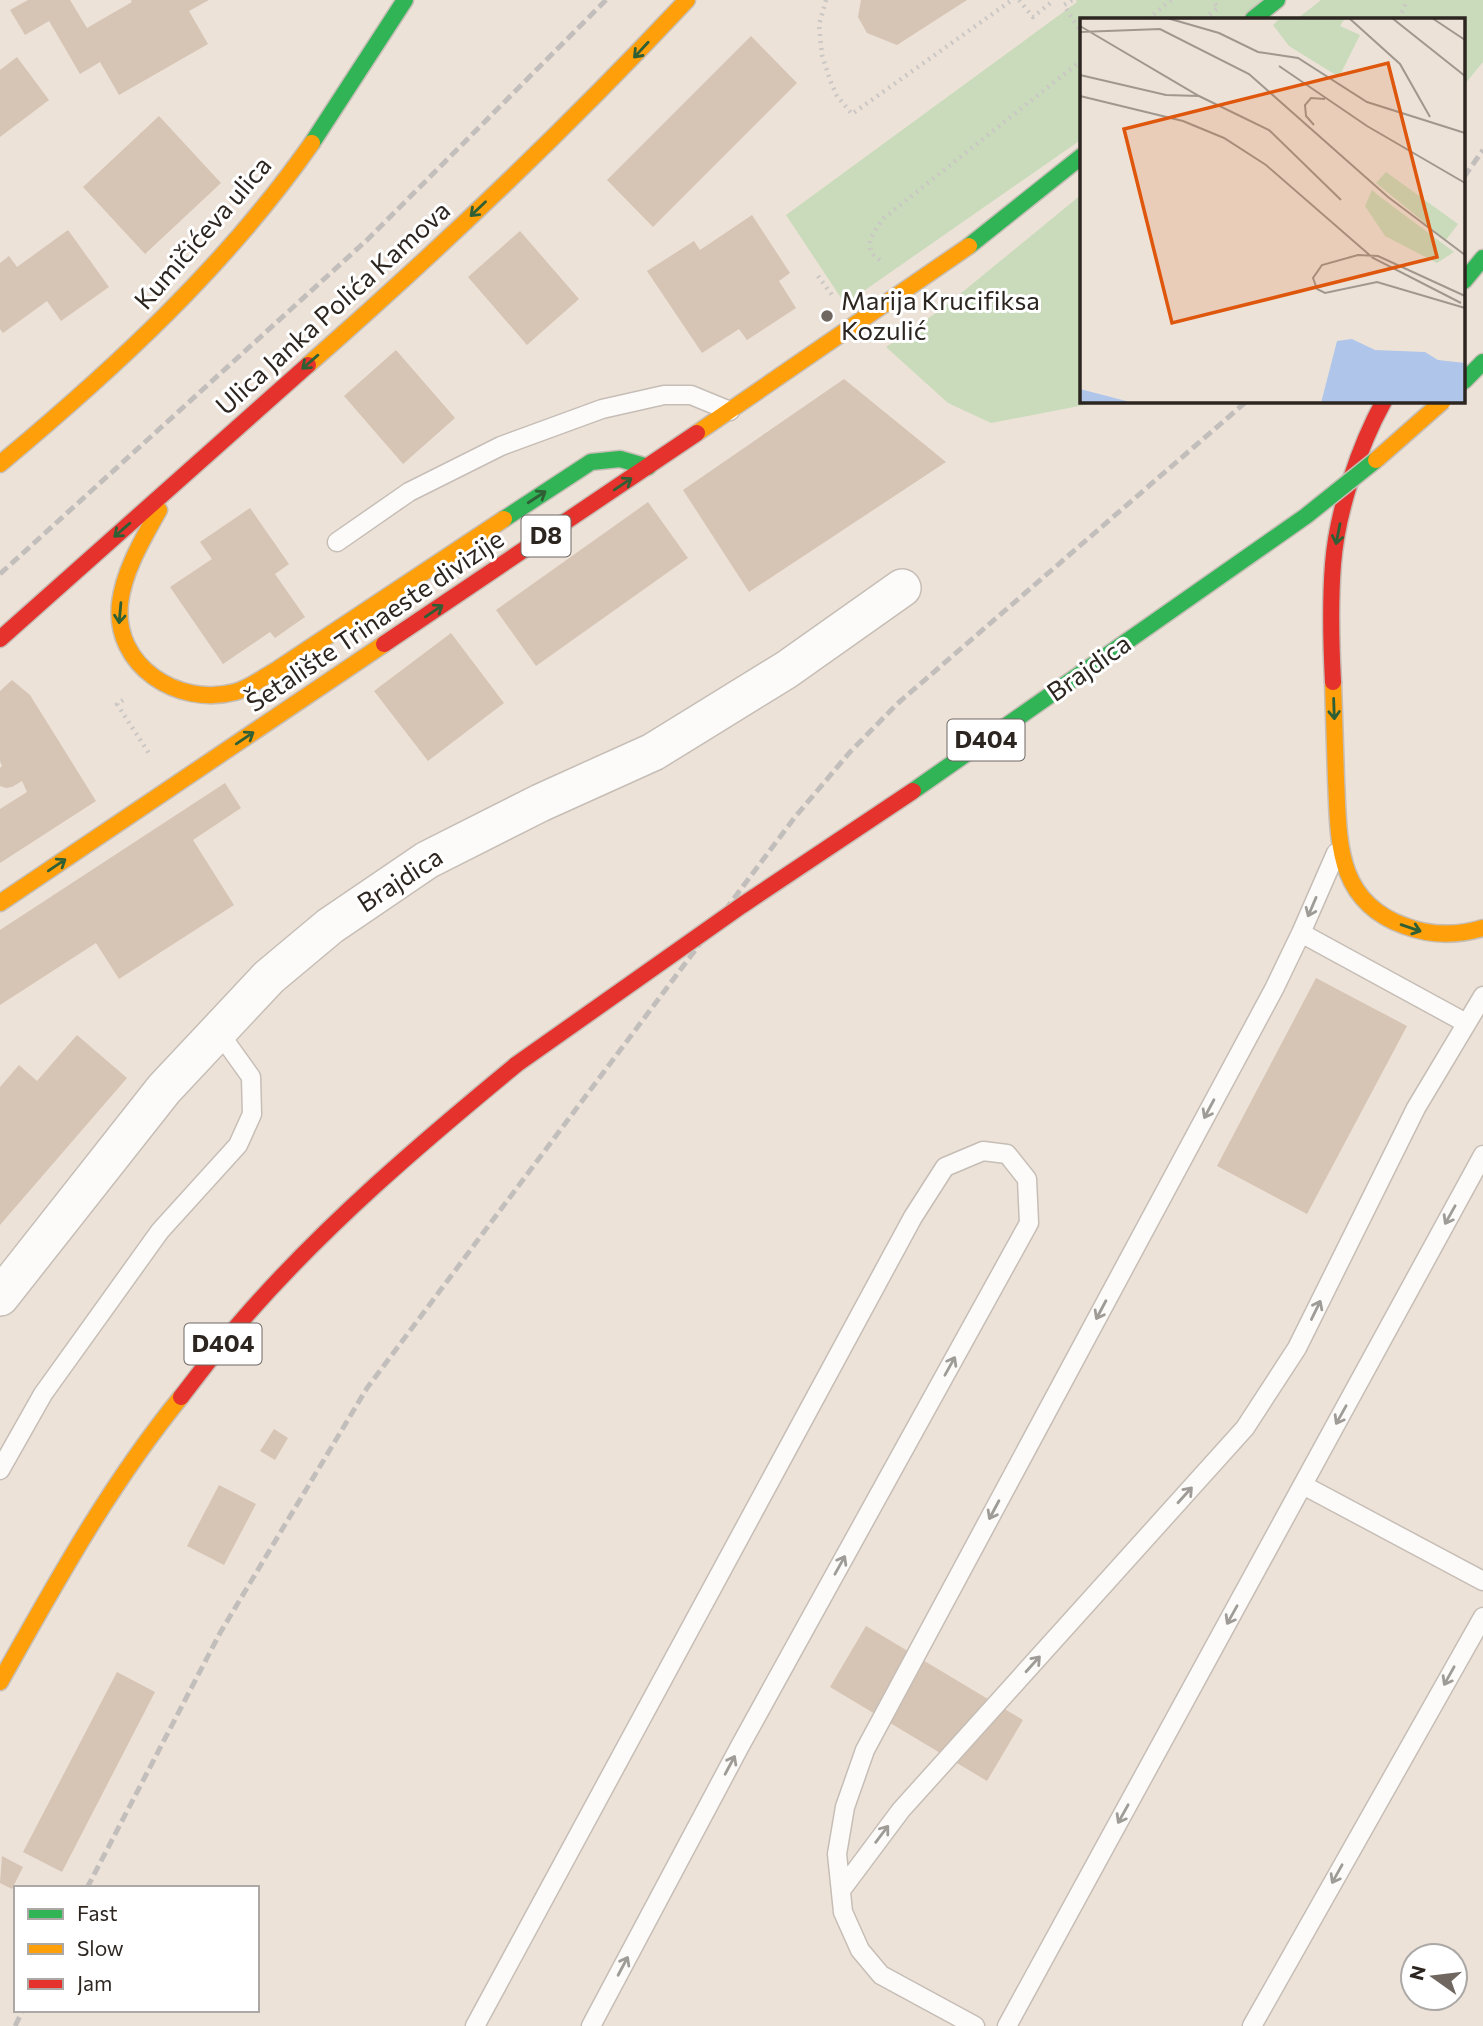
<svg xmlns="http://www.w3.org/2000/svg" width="1483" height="2026" font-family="Commissioner,sans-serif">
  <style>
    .green { fill: #c9dbba }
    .building { fill: #d6c4b4 }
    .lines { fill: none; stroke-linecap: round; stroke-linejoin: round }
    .lane-casing { stroke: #c6beb6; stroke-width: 21 }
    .street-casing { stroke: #c6beb6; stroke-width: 40 }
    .fast-casing { stroke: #c6beb6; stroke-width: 19 }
    .slow-casing { stroke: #c6beb6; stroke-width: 19 }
    .jam-casing { stroke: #c6beb6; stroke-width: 19 }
    .path { stroke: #cac7c4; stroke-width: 4.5; stroke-dasharray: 2 5; stroke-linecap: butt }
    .lane { stroke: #fcfbf9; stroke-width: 18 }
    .street { stroke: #fcfbf9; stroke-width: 37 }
    .fast { stroke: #30b455; stroke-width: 16 }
    .slow { stroke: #ff9f0a; stroke-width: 16 }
    .jam { stroke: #e5322d; stroke-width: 16 }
    .rail { stroke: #c2bebc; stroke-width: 5; stroke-dasharray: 10 5; stroke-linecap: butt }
    .fast-bridge-casing { stroke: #c6beb6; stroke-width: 19; stroke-linecap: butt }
    .slow-bridge-casing { stroke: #c6beb6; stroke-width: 19; stroke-linecap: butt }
    .jam-bridge-casing { stroke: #c6beb6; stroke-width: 19; stroke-linecap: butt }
    .fast-bridge { stroke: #30b455; stroke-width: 16 }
    .slow-bridge { stroke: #ff9f0a; stroke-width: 16 }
    .jam-bridge { stroke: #e5322d; stroke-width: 16 }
    .oneway { stroke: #2e5f35 }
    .oneway2 { stroke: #9f9b97 }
    .poi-dot { fill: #706860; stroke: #fff; stroke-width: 2.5 }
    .labels { text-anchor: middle; stroke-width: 6; stroke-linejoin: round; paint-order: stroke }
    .shield { fill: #fff; stroke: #6c6763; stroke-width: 2 }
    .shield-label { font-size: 24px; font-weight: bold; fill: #2d2620 }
    .street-label { font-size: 26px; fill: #2d2620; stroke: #fff }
    .poi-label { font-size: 26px; fill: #2d2620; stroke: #fff; text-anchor: start }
    .inset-road { fill: none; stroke: #a0978e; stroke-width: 2 }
    .view { fill: #df560d; fill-opacity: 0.15; stroke: #df560d; stroke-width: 3.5 }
    .inset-edge { fill: none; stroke: #2d2620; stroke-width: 3.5 }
  </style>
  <rect width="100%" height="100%" fill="#ede2d8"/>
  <path class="green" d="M1076 0H1265L1242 19H1082V139L845 304 786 215 1077 2Z
    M1321 0H1483V62L1464 85V19H1297Z
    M1082 194V401H1105L991 423 948 403 886 347 943 308Z"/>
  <path class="building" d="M28 0H70L87 28 132 2 131 0H209L189 11 208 44 119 95 100 62 80 74 49 21 25 35 10 10Z
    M861 0H967L897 45 867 33 858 17Z
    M751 36 797 83 653 227 607 180Z
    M17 57 49 100 0 137V70Z
    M159 116 221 183 145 254 83 187Z
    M752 215 790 273 779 281 796 308 747 340 739 329 702 353 647 271 694 241 700 250Z
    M68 230 109 287 61 321 47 301 3 333 0 329V263L9 256 17 267Z
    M520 231 579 299 527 345 468 277Z
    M396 350 455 418 403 464 344 396Z
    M844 379 946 462 749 592 683 490Z
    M648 502 688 558 536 666 496 610Z
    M250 508 289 564 275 574 305 617 275 638 270 632 223 664 170 587 212 559 200 542Z
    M451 633 504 703 428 761 374 691Z
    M12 680 30 695 96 801 0 863V809L27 792 22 781 12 787 6 788 0 786V768L2 766 0 761V691Z
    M225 783 241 808 193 840 234 905 119 979 96 943 0 1005V930Z
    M1316 978 1407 1026 1307 1214 1217 1166Z
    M77 1035 127 1078 0 1225V1087L19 1065 37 1081Z
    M274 1429 288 1438 275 1460 260 1451Z
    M219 1485 256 1504 224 1565 187 1546Z
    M866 1626 1023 1720 987 1781 830 1687Z
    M117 1672 155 1692 62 1872 23 1852Z
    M2 1856 23 1867 12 1889 0 1883Z"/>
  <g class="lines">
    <defs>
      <path id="lane" d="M337 542 409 492 501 446 602 409 664 395H691L730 411
        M1301 933 1466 1023
        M0 1470 43 1394 160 1231 238 1145 252 1114 251 1077 218 1031
        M1303 1485 1483 1581
        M842 1889 901 1810 1245 1428 1297 1348 1416 1108 1483 996
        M475 2026 913 1217 945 1167 983 1151 1007 1154 1027 1179 1029 1223 740 1746 591 2026
        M975 2026 881 1975 860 1950 843 1912 837 1854 845 1807 865 1750 1274 989 1301 933 1336 853
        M1007 2026 1483 1155
        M1252 2026 1483 1617"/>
      <path id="street" d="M0 1297 164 1089 269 977 330 926 427 860 540 803 653 752 786 670 902 588"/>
      <path id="fast" d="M1253 19 1277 0
        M312 143 405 0
        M969 246 1082 156
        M1464 281 1483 258
        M1464 381 1483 362
        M504 519 591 462 620 459 648 467"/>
      <path id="slow" d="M308 365C440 249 567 128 687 0
        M697 433 969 246
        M0 464C115 368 226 266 312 143
        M159 510C143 539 124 570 120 603 113 666 178 707 235 692 250 688 265 676 278 669L504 519
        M1333 682C1334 714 1335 746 1336 779 1339 840 1335 901 1405 926 1431 936 1456 936 1483 928
        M0 903 384 644
        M0 1682C55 1584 110 1484 181 1397"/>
      <path id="jam" d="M0 639 308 365
        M384 644 697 433
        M1333 682C1331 643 1330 603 1333 564 1337 512 1359 446 1384 401
        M181 1397C202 1370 222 1343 244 1318 326 1224 421 1143 517 1064"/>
    </defs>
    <use href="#lane" class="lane-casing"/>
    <use href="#street" class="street-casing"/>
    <use href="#fast" class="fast-casing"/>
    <use href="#slow" class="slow-casing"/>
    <use href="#jam" class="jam-casing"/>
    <path class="path" d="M826 0 819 25 822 55 830 80 837 96 852 114 1012 0
      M1019 0 1033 17 1054 0
      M1072 0 1064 5 1082 34
      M1148 19 1171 0
      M1204 19 1218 8 1212 0
      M1399 19 1407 0
      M880 260C860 248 874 231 884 218L1082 60
      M818 276 832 295
      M123 700 117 704 150 755"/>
    <use href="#lane" class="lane"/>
    <use href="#street" class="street"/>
    <use href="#fast" class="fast"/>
    <use href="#slow" class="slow"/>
    <use href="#jam" class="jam"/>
    <path class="rail" d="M1464 177 1483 150
      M0 574 367 240 606 0
      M87 1888 220 1633 367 1388 795 817 850 752 897 704 1247 401
      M15 2026 23 2010"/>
    <defs>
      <path id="fast-bridge" d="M913 791 1306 516 1376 460"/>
      <path id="slow-bridge" d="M1376 460 1443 401"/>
      <path id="jam-bridge" d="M517 1064 741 906 913 791"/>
    </defs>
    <use href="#fast-bridge" class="fast-bridge-casing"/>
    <use href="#slow-bridge" class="slow-bridge-casing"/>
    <use href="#jam-bridge" class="jam-bridge-casing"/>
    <use href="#fast-bridge" class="fast-bridge"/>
    <use href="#slow-bridge" class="slow-bridge"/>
    <use href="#jam-bridge" class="jam-bridge"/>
  </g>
  <defs><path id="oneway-shaft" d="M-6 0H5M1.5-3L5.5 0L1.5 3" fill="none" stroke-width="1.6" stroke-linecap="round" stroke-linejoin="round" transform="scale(1.75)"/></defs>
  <g class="oneway">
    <use href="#oneway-shaft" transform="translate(641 50) rotate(133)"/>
    <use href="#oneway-shaft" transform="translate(478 209) rotate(136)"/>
    <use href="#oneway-shaft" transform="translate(310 362) rotate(139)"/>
    <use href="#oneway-shaft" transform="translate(623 484) rotate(-34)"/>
    <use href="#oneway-shaft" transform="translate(537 497) rotate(-33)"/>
    <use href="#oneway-shaft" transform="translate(122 530) rotate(139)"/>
    <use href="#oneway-shaft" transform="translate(1338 534) rotate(101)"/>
    <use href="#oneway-shaft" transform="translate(434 611) rotate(-34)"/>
    <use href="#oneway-shaft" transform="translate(120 613) rotate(95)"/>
    <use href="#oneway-shaft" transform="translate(1334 709) rotate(88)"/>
    <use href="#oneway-shaft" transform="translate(245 738) rotate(-34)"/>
    <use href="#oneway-shaft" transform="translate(57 865) rotate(-34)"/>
    <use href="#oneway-shaft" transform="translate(1411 928) rotate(19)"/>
  </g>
  <g class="oneway2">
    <use href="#oneway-shaft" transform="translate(1312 907) rotate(113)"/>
    <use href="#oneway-shaft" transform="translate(1209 1109) rotate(118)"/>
    <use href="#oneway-shaft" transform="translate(1450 1215) rotate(119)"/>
    <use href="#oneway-shaft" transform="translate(1101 1310) rotate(118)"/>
    <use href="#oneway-shaft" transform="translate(1316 1310) rotate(-64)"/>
    <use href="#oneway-shaft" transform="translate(950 1366) rotate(-61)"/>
    <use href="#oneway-shaft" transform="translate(1341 1415) rotate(119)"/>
    <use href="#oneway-shaft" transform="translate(1185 1495) rotate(-48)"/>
    <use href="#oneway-shaft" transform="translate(994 1510) rotate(118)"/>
    <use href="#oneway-shaft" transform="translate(840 1565) rotate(-61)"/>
    <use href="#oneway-shaft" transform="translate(1232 1615) rotate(119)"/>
    <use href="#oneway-shaft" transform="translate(1033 1664) rotate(-48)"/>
    <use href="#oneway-shaft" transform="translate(1449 1676) rotate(119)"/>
    <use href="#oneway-shaft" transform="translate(730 1765) rotate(-62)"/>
    <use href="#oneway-shaft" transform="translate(1123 1814) rotate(119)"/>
    <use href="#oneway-shaft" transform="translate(882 1834) rotate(-53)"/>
    <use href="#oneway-shaft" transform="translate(1337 1874) rotate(119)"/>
    <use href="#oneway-shaft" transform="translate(623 1966) rotate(-62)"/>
  </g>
  <circle class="poi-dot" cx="827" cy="316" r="7"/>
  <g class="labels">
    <g class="shield">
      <rect x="521.5" y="515.5" width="49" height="41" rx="5"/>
      <rect x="947.5" y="719.5" width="77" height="41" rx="5"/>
      <rect x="184.5" y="1323.5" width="77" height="41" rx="5"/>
    </g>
    <g class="shield-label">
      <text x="546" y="544">D8</text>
      <text x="986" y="748">D404</text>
      <text x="223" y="1352">D404</text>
    </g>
    <g class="street-label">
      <text transform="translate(203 233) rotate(-49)" y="9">Kumičićeva ulica</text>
      <text transform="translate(333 308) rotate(-42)" y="9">Ulica Janka Polića Kamova</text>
      <text transform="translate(375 621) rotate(-34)" y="9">Šetalište Trinaeste divizije</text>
      <text transform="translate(1089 668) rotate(-35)" y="9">Brajdica</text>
      <text transform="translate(400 880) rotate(-33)" y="9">Brajdica</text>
    </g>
    <g class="poi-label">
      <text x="841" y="310">Marija Krucifiksa<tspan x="841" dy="30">Kozulić</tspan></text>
    </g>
  </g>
  <g transform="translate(1080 18)">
    <rect width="385" height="385" fill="#ede2d8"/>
    <path d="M200 0H265L260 8 280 17 259 59 209 28 193 7ZM306 154 378 206 366 222 296 165ZM292 172 299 178 374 234 357 245 305 218 285 188Z" fill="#c9dbba"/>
    <path d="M272 321 295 332 345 334 358 342 385 345V385H241L257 323ZM0 371 54 385H0Z" fill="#afc6ea"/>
    <path class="inset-road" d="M87 0 139 15 178 34 218 40 287 84 385 115M269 0 320 46 350 99M312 0 385 58M352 0 385 22M0 8 119 78 189 112 261 182M0 14 80 11 169 56 308 179 385 237M199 48 287 108 385 165M0 57 86 77 119 78M0 78 103 103 144 120 186 147 293 240 381 285M234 107 226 98 225 87 231 80 245 81M385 278 298 238 278 237 242 247 233 260 237 271 245 275 297 264 385 290"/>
    <path class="view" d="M308 45 357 239 92 305 44 111Z"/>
    <rect width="385" height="385" class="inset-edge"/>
  </g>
  <rect x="14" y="1886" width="245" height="126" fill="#ffffff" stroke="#aba8a6" stroke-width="2"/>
  <rect x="28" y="1909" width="35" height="10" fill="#30b455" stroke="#aba8a6" stroke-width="2"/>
  <text x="77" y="1921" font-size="21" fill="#2d2620">Fast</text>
  <rect x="28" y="1944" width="35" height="10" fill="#ff9f0a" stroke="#aba8a6" stroke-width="2"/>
  <text x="77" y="1956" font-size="21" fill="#2d2620">Slow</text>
  <rect x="28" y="1979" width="35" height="10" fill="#e5322d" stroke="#aba8a6" stroke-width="2"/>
  <text x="77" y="1991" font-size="21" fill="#2d2620">Jam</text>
  <g transform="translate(1434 1977) rotate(284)"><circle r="33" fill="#ffffff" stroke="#aba8a6" stroke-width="2"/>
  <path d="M0-5L12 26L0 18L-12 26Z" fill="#706860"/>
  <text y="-10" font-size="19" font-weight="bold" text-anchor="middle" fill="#2d2620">N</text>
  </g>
</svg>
